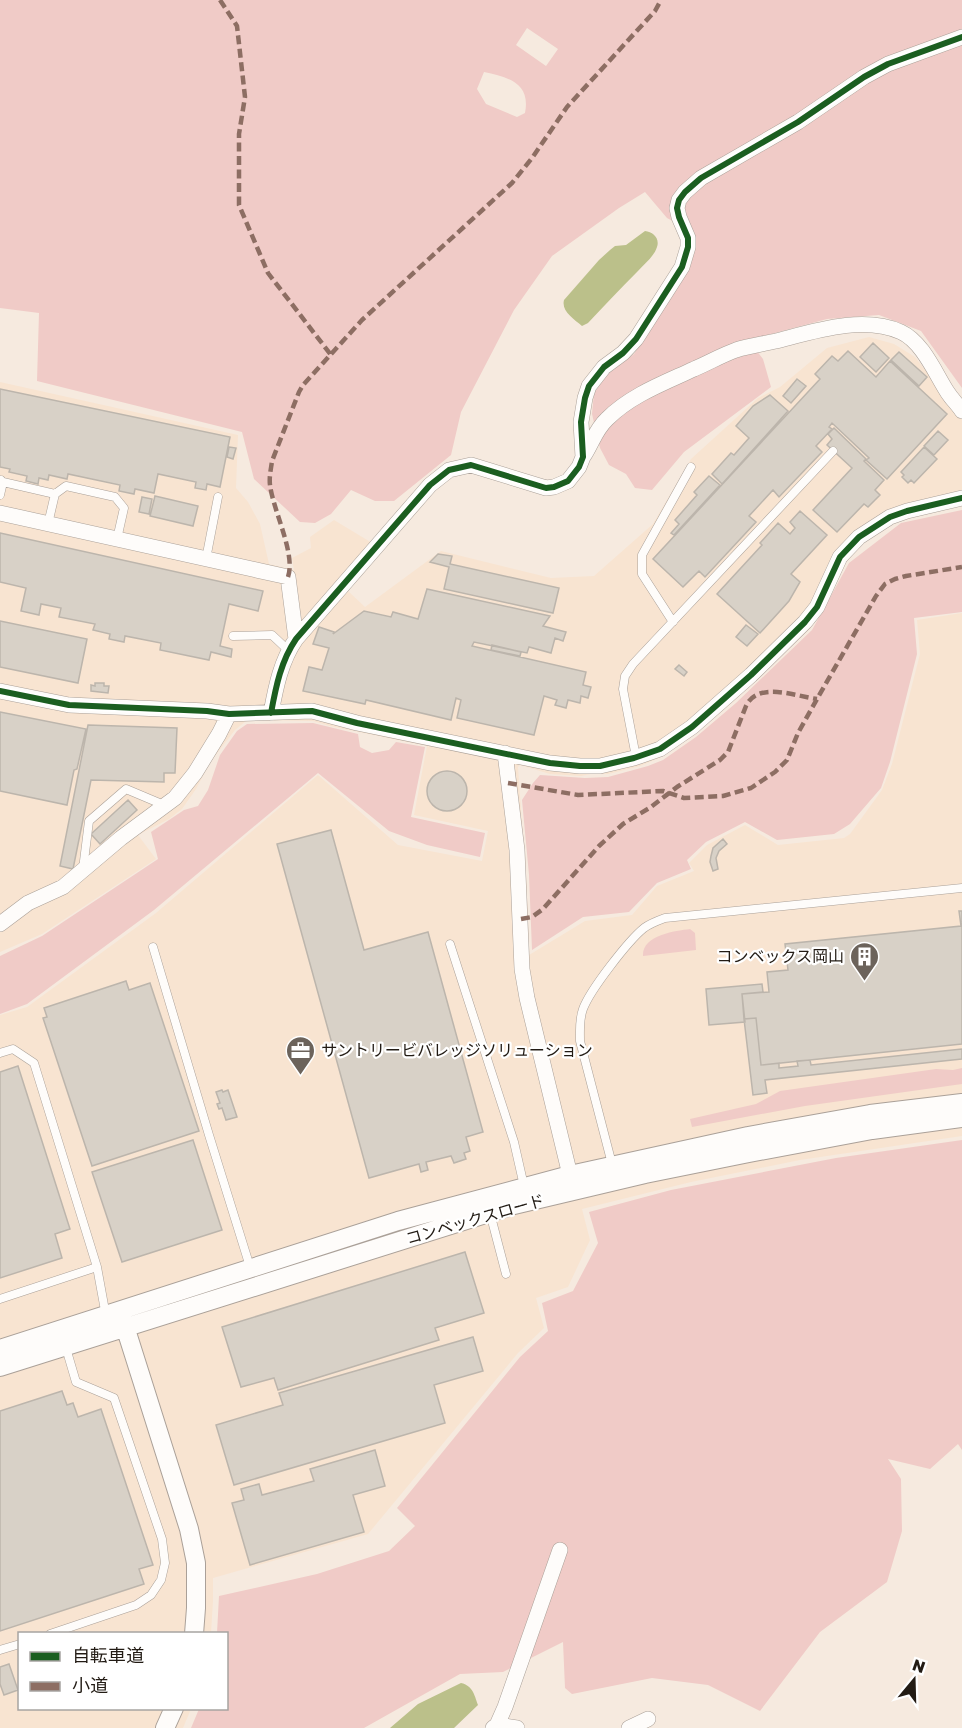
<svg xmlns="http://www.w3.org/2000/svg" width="962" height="1728" font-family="'Golos Text','Noto Sans JP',sans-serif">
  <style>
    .built { fill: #f8e4d1 }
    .green { fill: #f0cbc7; fill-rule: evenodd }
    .water { fill: #bbc08a }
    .building { fill: #d8d1c7; stroke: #bcb5ac; stroke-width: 1.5 }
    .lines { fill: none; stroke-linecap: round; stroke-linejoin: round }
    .service-casing { stroke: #aaa098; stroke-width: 9 }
    .minor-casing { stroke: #aaa098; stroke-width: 16 }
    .tertiary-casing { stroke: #aaa098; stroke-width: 20 }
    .service { stroke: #fefcfa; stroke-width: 8 }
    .minor { stroke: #fefcfa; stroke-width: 15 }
    .tertiary { stroke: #fefcfa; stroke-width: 18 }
    .quiet { stroke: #8d6e63; stroke-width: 4.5; stroke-dasharray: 9 4.5; stroke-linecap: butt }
    .cycleway-casing { stroke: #fff; stroke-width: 10 }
    .cycleway { stroke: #1b5e20; stroke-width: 6 }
    .labels { text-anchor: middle; stroke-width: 4.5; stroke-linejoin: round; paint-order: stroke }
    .poi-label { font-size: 16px; fill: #221b14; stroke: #fff; text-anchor: end }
    .street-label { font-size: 16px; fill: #221b14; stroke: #fff }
  </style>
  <rect width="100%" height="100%" fill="#f6eadf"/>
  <path class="built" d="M869 337 894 344 915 357 962 417V504L895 522 867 540 846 559 821 612 810 628 734 701 693 736 659 758 640 766 608 774 595 773 581 776 550 774 520 765 518 767 527 896 529 955 585 921 632 915 657 886 694 871 689 863 707 845 745 825 778 845 844 838 850 834 882 790 892 764 920 654 917 620 962 613V1136L800 1160 691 1182 582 1209 590 1240 568 1287 536 1298 544 1328 518 1353 368 1534 213 1578V1601L211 1633 20 1634V1708L191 1709 183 1728H0V1015L27 1007 156 913 318 775 398 845 482 861 488 831 414 815 427 746 330 726 313 721 263 720 246 721 235 730 211 761 196 789 182 809 169 819 138 835 156 859 42 934 0 952V382L238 435 236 488 248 502 260 524 269 564 294 570 292 558 311 548 310 537 334 520 382 549 347 590 365 607 441 551 551 578 594 576 653 524 691 459 758 398 780 387 827 348Z"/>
  <path class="green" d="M0 0H962V388L921 331 879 315 827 319 726 346 756 350 763 359 771 387 684 452 652 490 635 488 626 474 609 465 600 448 592 414 594 393 606 375 634 354 690 265 695 233 667 218 645 192 619 208 552 256 514 310 461 412 451 455 394 501H375L351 490 331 514 315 523 300 522 254 479 242 432 37 381 39 313 0 308ZM527 28 558 49 546 66 516 45ZM484 72C508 77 531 83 525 113L517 117 486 104 477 89Z
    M962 510V612L914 618 917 654 890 762 881 788 850 824 834 834 777 840 745 822 706 842 687 860 691 869 657 883 629 912 583 917 532 950 529 875 522 800 533 783 540 775 585 778 608 777 648 766 663 760 696 737 736 703 812 630 849 563 901 523Z
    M313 723 358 734 360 747 372 753 389 750 396 742 425 747 411 817 485 833 480 857 427 845 389 831 318 773 154 910 27 1004 0 1014V956L42 936 158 859 151 832 184 810 198 806 208 790 220 755 237 731 247 724Z
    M690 929 695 933 696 950 643 956C642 935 675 931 690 929Z
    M962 1068V1084L805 1106 692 1127 690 1119 756 1104 780 1091 936 1069 953 1070Z
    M962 1140V1450L958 1444 930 1469 888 1459 901 1479 902 1531 887 1582 820 1632 760 1711 708 1685 652 1678 572 1694 565 1688 563 1642 503 1672 460 1674 364 1728H191L199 1709 226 1708V1634L217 1633 219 1596 317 1574 389 1551 415 1526 397 1508 520 1357 548 1331 542 1303 573 1291 598 1243 589 1212 671 1190 836 1158Z"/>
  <path class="water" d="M645 231C653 232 660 238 657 247 654 257 643 265 637 272 620 289 604 306 588 323L582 326C574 319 561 311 564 300L599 260 610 250 615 246 626 245Z
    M461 1683C473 1686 474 1694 478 1705L454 1728H390L418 1704Z"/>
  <path class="building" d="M873 343 889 358 876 372 860 357Z
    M848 351 876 377 890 361 947 414 887 479 866 460 869 458 832 423 829 427 832 429 816 446 822 452 779 497 773 490 749 516 756 522 705 577 699 571 683 587 653 559 820 379 815 374 832 356 838 361Z
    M899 352 927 377 919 386 891 360Z
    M797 379 806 386 791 403 783 396Z
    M0 389 230 437 220 487 207 484 206 490 195 488 196 482 158 474 154 493 135 489 134 494 119 491 120 485 68 474 67 479 49 475 48 480 39 478 38 484 26 481 27 476 9 472 10 469 0 467Z
    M770 395 788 411 722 484 712 474 731 453 734 455 749 438 736 426 753 406Z
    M834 428 866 459 864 461 884 480 875 490 880 495 868 507 864 504 837 532 813 510 852 468 827 445 832 439 828 434Z
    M938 431 948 440 934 455 924 446Z
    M229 447 236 448 233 459 227 457Z
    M924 447 937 459 914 483 911 480 908 483 902 477 904 475 901 472Z
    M709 476 720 485 674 535 671 533 679 524 675 520 697 495 694 492Z
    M155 496 198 506 193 526 150 516Z
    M142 497 152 499 149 514 139 512Z
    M800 511 827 535 791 574 800 582 789 601 760 633 717 594 762 545 760 543 778 523 790 534 795 528 790 522Z
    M0 533 263 591 258 611 229 604 220 646 232 649 231 657 211 652 209 660 160 650 161 643 125 636 124 642 109 639 110 634 93 630 95 624 59 617 61 608 41 604 39 615 21 611 26 588 0 582Z
    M438 554 452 556 450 564 559 588 553 613 444 589 449 567 430 562Z
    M427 589 550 616 543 626 566 632 563 641 555 638 551 653 529 647 527 653 474 642 472 646 586 672 583 685 591 687 588 698 581 696 580 703 568 700 566 708 555 705 557 700 544 696 534 735 457 718 461 700 456 698 451 720 366 700 365 704 303 691 309 667 322 670 329 648 313 644 319 627 334 632 333 634 364 611 391 617 393 612 418 619Z
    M0 621 87 639 78 683 0 667Z
    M746 625 758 634 747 646 736 637Z
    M492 645 521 652 520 656 491 650Z
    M679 665 687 672 684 676 675 669Z
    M95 683H104V686H109L108 693 91 691V685L95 686Z
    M0 712 86 729 77 769 74 770 67 805 0 791Z
    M88 725 177 728 175 773H164V782L91 780 73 869 60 866Z
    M427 791a20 20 0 1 1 40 0a20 20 0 1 1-40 0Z
    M128 800 137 810 100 844 91 834Z
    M331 830 364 950 428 932 483 1132 466 1137 470 1151 464 1153 466 1159 454 1163 451 1156 426 1162 428 1170 421 1172 419 1164 369 1178 277 844Z
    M723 839 727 844 719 851 716 858 718 869 713 871 710 862 711 856 713 848Z
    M959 911H962V1044L761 1065 756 1018 744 1019 742 994 769 992 767 972 788 970 785 944 961 926Z
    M126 981 129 990 150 983 199 1131 92 1166 43 1018 47 1017 44 1008Z
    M762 984 763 992 742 994 745 1022 709 1025 706 989Z
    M756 1018 761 1065 779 1063V1068L798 1066 797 1061 810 1060 811 1065 962 1049V1059L765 1080 767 1093 753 1095 744 1019Z
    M18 1066 70 1229 55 1234 62 1258 0 1278V1072Z
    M222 1090 223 1092 228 1090 237 1117 226 1120 222 1108 219 1109 217 1104 220 1103 216 1092Z
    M193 1140 222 1230 122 1262 92 1172Z
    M465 1252 484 1313 435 1328 439 1340 278 1390 274 1378 241 1387 222 1327Z
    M473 1337 483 1371 434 1385 445 1423 234 1485 216 1425 283 1405 279 1393Z
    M62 1391 67 1405 73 1403 78 1417 101 1409 153 1565 139 1569 144 1584 0 1631V1411Z
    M375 1450 385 1486 353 1495 364 1532 250 1565 232 1503 244 1500 241 1489 259 1484 262 1495 314 1481 310 1469Z
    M9 1664 18 1690 4 1695 0 1684V1667Z"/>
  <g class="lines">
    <defs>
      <path id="service" d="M3 482 55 494
        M0 495 3 482 1 480
        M48 524 55 494 66 486 115 497 124 508 117 539
        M206 559 218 497
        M673 622 642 574V555L691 467
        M233 636 272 635 288 650
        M636 757 623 689 625 676 633 664 833 451
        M83 869 89 821 126 789 164 805
        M450 944 514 1142 524 1186
        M153 947 209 1135 251 1270
        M0 1053 13 1049 34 1063 97 1267 106 1316
        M612 1164 580 1041C580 1030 579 1020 583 1009 590 990 628 941 644 928 651 923 657 921 665 918L962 888
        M490 1213 506 1274
        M0 1299 97 1267
        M50 1634 136 1605 151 1595 161 1580 165 1563 162 1539 114 1398 76 1382 66 1348
        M0 1650 20 1644"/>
      <path id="minor" d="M583 457C592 444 595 430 607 419 631 395 664 383 694 369 708 363 722 355 736 350 749 346 763 344 776 341 815 331 863 315 901 332 923 342 936 375 948 393 952 399 958 405 962 411
        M0 513 288 577 296 639
        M0 691 69 705 207 711 229 714 312 711 357 723 550 763 580 766H600L634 758 660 749 692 727 751 675 805 622 817 607 840 557 859 537 890 517 907 511 962 498
        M271 713C276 686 281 661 296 639L430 485 449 470 471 465 546 488 554 487 568 481 579 467 583 457 581 422 585 398 589 386 604 367 623 353 636 339 682 267 688 247V238L679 217 677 208 679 200 685 192 701 178 798 122 864 77 888 64 962 37
        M505 753 517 850 522 969 527 998 570 1175
        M0 924 28 903 63 887 121 838 175 798 195 773 219 734 229 714
        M497 1725 505 1707 560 1550
        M493 1728 497 1725 517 1728
        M629 1728 648 1719"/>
      <path id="tertiary" d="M122 1317 189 1529 196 1563V1608L194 1634
        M0 1349 398 1221 570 1175 748 1136 870 1114 962 1103
        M0 1367 514 1205 645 1174 749 1153 872 1130 962 1118
        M165 1728 174 1708"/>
    </defs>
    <use href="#service" class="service-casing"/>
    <use href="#minor" class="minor-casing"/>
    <use href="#tertiary" class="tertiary-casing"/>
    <use href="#service" class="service"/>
    <use href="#minor" class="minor"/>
    <use href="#tertiary" class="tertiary"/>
    <path class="quiet" d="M220 0 237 26 245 97 239 134V205L268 273 331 355
      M288 577C296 554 273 510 270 485 269 477 271 469 272 461L299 392 303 385 362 320 512 183 532 158 567 107 655 11 661 0
      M508 783 578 795 663 791 684 798 723 796 751 788 775 772 787 760 798 733 817 699 876 596 885 584 895 579 906 576 962 567
      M521 919 532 917 543 909 599 846 623 824 651 807 677 787 720 760 728 752 746 706C758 681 795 696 817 699"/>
    <defs>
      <path id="cycleway" d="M0 691 69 705 207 711 229 714 312 711 357 723 550 763 580 766H600L634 758 660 749 692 727 751 675 805 622 817 607 840 557 859 537 890 517 907 511 962 498
        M271 713C276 686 281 661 296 639L430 485 449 470 471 465 546 488 554 487 568 481 579 467 583 457 581 422 585 398 589 386 604 367 623 353 636 339 682 267 688 247V238L679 217 677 208 679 200 685 192 701 178 798 122 864 77 888 64 962 37"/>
    </defs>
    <use href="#cycleway" class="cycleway-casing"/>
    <use href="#cycleway" class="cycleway"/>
  </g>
  <defs>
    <symbol id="building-pin" viewBox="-11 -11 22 30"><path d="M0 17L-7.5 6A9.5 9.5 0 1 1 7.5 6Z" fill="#6c635b" stroke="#fff"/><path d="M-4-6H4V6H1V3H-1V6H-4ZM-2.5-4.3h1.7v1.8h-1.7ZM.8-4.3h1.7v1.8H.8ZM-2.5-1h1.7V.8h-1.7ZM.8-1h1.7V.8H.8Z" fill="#fff"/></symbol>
    <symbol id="office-pin" viewBox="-11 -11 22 30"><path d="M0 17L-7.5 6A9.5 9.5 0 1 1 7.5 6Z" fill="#6c635b" stroke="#fff"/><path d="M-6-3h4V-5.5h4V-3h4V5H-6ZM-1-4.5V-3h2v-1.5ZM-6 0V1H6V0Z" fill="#fff"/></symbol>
  </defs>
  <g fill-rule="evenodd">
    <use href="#building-pin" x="848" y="940" width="33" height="45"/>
    <use href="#office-pin" x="284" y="1034" width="33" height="45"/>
  </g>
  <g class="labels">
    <g class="poi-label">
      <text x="844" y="962">コンベックス岡山</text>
      <text x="321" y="1056" text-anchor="start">サントリービバレッジソリューション</text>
    </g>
    <g class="street-label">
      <text transform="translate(475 1219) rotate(-16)" y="6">コンベックスロード</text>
    </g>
  </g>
  <rect x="18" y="1632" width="210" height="78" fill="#ffffff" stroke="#a7a4a1" stroke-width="1.5"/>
  <rect x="30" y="1652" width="30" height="9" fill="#1b5e20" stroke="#a7a4a1" stroke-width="1.5"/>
  <text x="72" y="1662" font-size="18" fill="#221b14">自転車道</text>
  <rect x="30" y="1682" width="30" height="9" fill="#8d6e63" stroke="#a7a4a1" stroke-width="1.5"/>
  <text x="72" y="1692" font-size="18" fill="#221b14">小道</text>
  <g transform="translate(914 1680) rotate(19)" stroke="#ffffff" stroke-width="4.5" paint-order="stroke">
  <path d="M0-4.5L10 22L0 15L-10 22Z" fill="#221b14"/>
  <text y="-9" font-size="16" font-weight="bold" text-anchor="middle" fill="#221b14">N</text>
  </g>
</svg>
